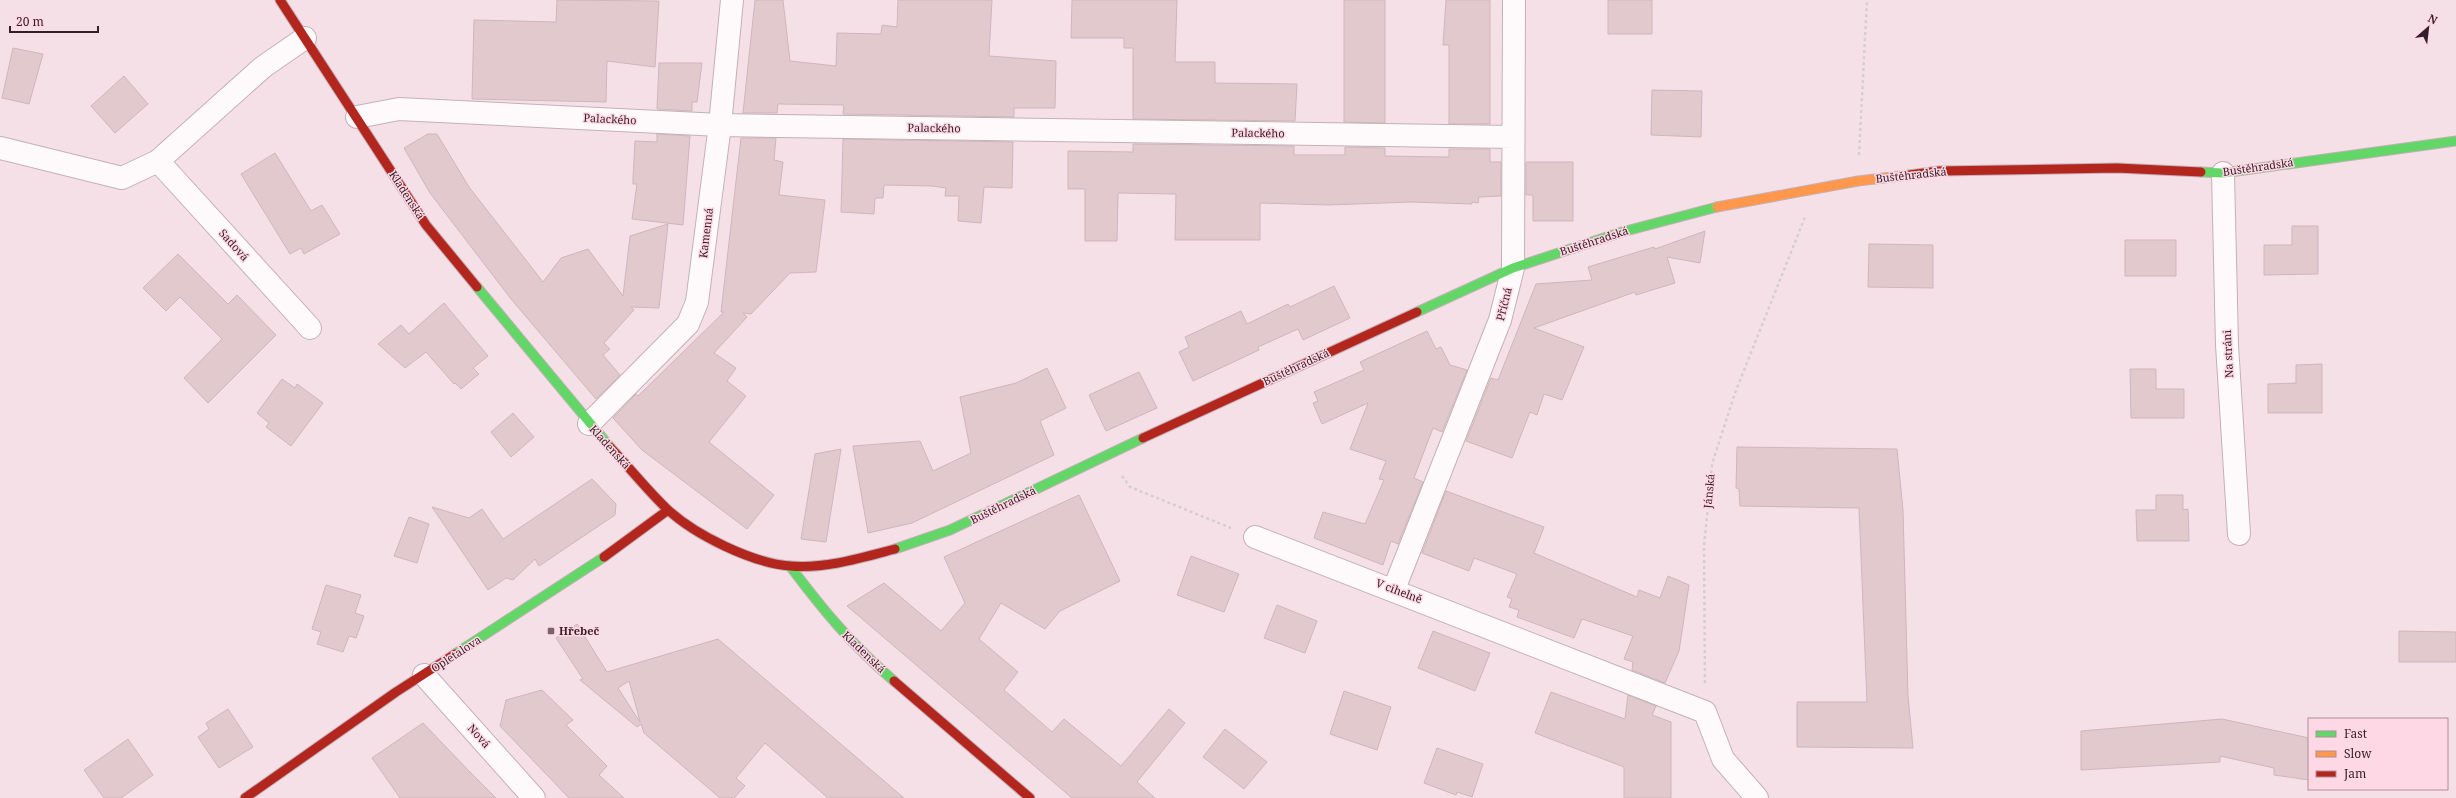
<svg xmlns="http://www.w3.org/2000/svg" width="2456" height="798" font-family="'Noto Serif',serif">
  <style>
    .building { fill: #e2c9ce; stroke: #cdb7bb; fill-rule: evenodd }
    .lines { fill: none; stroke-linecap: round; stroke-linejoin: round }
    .street-casing { stroke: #c4b0b7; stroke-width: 24 }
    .fast-casing { stroke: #c4b0b7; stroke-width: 11 }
    .slow-casing { stroke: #c4b0b7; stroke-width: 11 }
    .jam-casing { stroke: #c4b0b7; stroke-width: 11 }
    .path { stroke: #d5ced1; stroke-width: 2.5; stroke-dasharray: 3 3; stroke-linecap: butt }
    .street { stroke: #fefafc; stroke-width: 22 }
    .fast { stroke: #63d668; stroke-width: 9 }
    .slow { stroke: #ff974d; stroke-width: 9 }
    .jam { stroke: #b3261e; stroke-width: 9 }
    .poi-dot { fill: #78626b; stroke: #fed8e5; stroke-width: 1.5 }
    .labels { text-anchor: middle; stroke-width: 3; stroke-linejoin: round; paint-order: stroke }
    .street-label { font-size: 11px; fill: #341e27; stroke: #fed8e5 }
    .poi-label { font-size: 11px; font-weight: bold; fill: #341e27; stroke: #fed8e5; text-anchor: start }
  </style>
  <rect width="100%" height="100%" fill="#f6e0e8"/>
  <path class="building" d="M557 0 659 1 655 67 607 61 606 102 472 99 474 20 556 22Z
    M755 0H783L790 61 836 66 837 33 881 34 882 25 897 27 898 0H992L989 56 1056 61 1055 108H1014V117L843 114 844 105 778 104 777 113H743Z
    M1072 0H1177L1175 62H1215V83L1297 84 1295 121 1133 119V48H1124V38H1071Z
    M1344 0H1385V123L1344 122Z
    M1446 0H1490V124H1449V45H1443Z
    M1608 0H1652V34H1608Z
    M13 48 43 54 29 104 2 98Z
    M659 63H702L697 102H692V111L657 109Z
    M124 76 148 104 115 133 91 106Z
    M1652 90 1702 91 1701 137 1651 135Z
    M428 134H437L469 187 543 282 561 258 588 249 623 296 630 236 668 224 659 308 631 307 634 310 604 343 610 349 603 355 620 375 596 399 511 299 430 193 404 148Z
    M657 134 690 136 683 225 632 219 637 184H633V178L635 141 657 142Z
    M741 138H776L774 160 783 162 779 195 825 200 816 272 790 273 751 314 743 313 747 317 714 353 736 368 727 381 746 396 709 442 774 495 747 529 642 450 613 418 636 394 638 396 724 312H721Z
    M843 139 1013 142 1012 188 984 187 981 223 958 221 959 196H945L946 188 932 186 884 185 883 198H875L874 214 841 212Z
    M1133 144 1294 146V155H1345V147L1385 148V156L1449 157V149H1490V162H1501V196L1479 197 1478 203 1472 202V204L1411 202 1328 205 1260 203V240H1175L1176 194 1118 193 1117 241H1085V189H1068V151L1133 152Z
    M275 153 311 211 322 205 340 234 304 254 301 248 290 254 241 174Z
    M1526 162H1573V221H1533V195H1526Z
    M2292 226H2318V274L2264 275V245H2292Z
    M1705 231 1700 263 1667 257 1675 283 1636 295 1635 292 1534 328 1584 347 1562 400 1544 394 1537 415 1530 412 1512 458 1466 441 1491 378 1498 380 1536 284 1592 280 1588 267 1654 247 1655 249Z
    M2125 240H2176V276H2125Z
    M1869 244 1933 245V288L1868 287Z
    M178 254 228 304 237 295 276 335 208 403 184 378 222 339 180 297 166 311 143 288Z
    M1334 286 1350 318 1303 340 1298 329 1258 347 1259 350 1193 381 1179 352 1189 347 1185 337 1241 311 1247 324 1288 304 1290 307Z
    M444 303 488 356 473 368 479 374 461 389 455 383 454 384 426 352 405 368 378 344 401 325 409 334Z
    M1427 331 1436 349 1441 347 1450 365 1467 370 1442 432 1433 428 1414 478 1423 482 1398 544 1391 541 1383 565 1314 538 1323 512 1365 524 1384 480 1379 479 1386 461 1350 449 1368 403 1322 424 1313 403 1318 401 1314 392 1364 370 1360 362Z
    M2322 364V413H2268V384L2296 383V365Z
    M1047 368 1066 408 1040 421 1054 455 912 523 868 533 853 446 920 441 933 471 971 453 960 397 1016 383Z
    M2130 369H2156V389H2184V418H2131Z
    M1139 372 1157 408 1106 431 1089 395Z
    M282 379 295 388 297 384 323 403 291 446 266 427 269 423 257 413Z
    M513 413 534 437 511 457 491 432Z
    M1737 447 1897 449 1903 510 1908 696 1913 748 1797 747V702H1867L1859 508 1740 506 1739 489 1736 488Z
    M841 449 826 542 801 539 815 454Z
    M592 479 616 504 615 515 539 566 535 559 513 580 506 578 488 590 432 507 469 518 482 509 503 539Z
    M1446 491 1544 527 1534 553 1637 597 1639 590 1660 598 1668 576 1689 585 1679 651 1665 683 1632 670 1633 662 1624 659 1633 636 1582 619 1574 638 1517 617 1519 610 1509 607 1512 599 1507 597 1517 574 1474 558 1469 571 1422 553Z
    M1079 495 1120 581 1060 611 1045 629 1001 603 979 639 1018 672 1004 690 1052 732 1064 719 1121 766 1169 709 1185 723 1137 782 1155 798H1072L847 606 884 583 941 631 965 603 944 557Z
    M2156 495H2183V510L2188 509 2189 541H2137L2136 510H2156Z
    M409 517 429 524 417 563 394 556Z
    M1191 556 1239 574 1224 612 1177 595Z
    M326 585 361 595 355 613 364 616 356 638 349 636 343 652 317 644 321 632 312 629Z
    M1277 605 1317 621 1305 653 1264 638Z
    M577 624 607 672 718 639 904 798H828L765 743 736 778 745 786 734 798H720L644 733 641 724 637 727 580 680 583 679 556 638ZM629 681 637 710 640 722 618 688Z
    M1433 631 1490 653 1475 691 1418 668Z
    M2399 631 2456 632V662H2399Z
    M542 690 573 720 566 725 607 766 599 775 624 798H569L500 726 506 700Z
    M1344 691 1391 707 1377 750 1330 734Z
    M1551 692 1625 719 1628 695 1656 706 1652 715 1671 722V798H1624V767L1535 733Z
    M228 709 253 747 219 768 198 737 209 729 206 723Z
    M2222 719 2309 738V780L2274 775V768L2220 756V762L2081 770V731Z
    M423 723 469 771 496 798H400L372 758Z
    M1225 729 1267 762 1244 789 1203 757Z
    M128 739 153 775 121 798H104L84 770Z
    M1437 748 1483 764 1472 797 1457 792 1456 795 1424 783Z"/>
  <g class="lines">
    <defs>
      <path id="street" d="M357 117 399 109 720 125 1513 137
        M0 148 122 178 158 161 263 67 305 38
        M158 161 310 328
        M2223 173 2227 345 2239 534
        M589 424 688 324 697 302 720 125 732 0
        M1255 537 1705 712 1723 759 1757 798
        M1394 589 1500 320 1513 268 1514 0
        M424 675 534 798"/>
      <path id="fast" d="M2201 172 2223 173 2456 141
        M477 287 610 447
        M1417 312 1513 268 1622 232 1717 207
        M895 549 950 530 1143 438
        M790 566C823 610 852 645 894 681
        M455 654 604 557"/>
      <path id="slow" d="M1717 207 1858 181 1909 175"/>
      <path id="jam" d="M280 0 426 225 477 287
        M1909 175 1939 171 2117 168 2201 172
        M1143 438 1417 312
        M610 447C629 467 647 490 667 509 695 535 752 563 790 566 825 569 861 558 895 549
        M604 557 668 510
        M894 681 1030 798
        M245 798 396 692 455 654"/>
    </defs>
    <use href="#street" class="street-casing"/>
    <use href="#fast" class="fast-casing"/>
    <use href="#slow" class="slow-casing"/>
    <use href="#jam" class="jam-casing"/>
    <path class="path" d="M1859 155 1867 0
      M1122 476 1130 487 1231 528
      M1705 683 1704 547 1712 464 1735 393 1805 217"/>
    <use href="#street" class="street"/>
    <use href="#fast" class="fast"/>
    <use href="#slow" class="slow"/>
    <use href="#jam" class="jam"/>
  </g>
  <rect class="poi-dot" x="547" y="627" width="8" height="8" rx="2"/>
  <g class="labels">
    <g class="street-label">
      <text transform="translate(610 119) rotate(3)" y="4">Palackého</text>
      <text transform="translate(934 128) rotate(1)" y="4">Palackého</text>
      <text transform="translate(1258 133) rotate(1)" y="4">Palackého</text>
      <text transform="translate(2258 167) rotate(-8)" y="4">Buštěhradská</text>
      <text transform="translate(1911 175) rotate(-6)" y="4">Buštěhradská</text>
      <text transform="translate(407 195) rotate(57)" y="4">Kladenská</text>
      <text transform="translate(706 233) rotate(-83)" y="4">Kamenná</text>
      <text transform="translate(1594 241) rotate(-18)" y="4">Buštěhradská</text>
      <text transform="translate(234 245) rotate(48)" y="4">Sadová</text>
      <text transform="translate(1504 304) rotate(-76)" y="4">Příčná</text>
      <text transform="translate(2228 354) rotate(-93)" y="4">Na stráni</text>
      <text transform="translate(1296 367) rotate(-25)" y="4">Buštěhradská</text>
      <text transform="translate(610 447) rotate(48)" y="4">Kladenská</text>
      <text transform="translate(1709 491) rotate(-85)" y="4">Jánská</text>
      <text transform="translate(1003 505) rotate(-26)" y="4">Buštěhradská</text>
      <text transform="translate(1399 591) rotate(21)" y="4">V cihelně</text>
      <text transform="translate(864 652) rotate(44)" y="4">Kladenská</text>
      <text transform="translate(456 654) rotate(-33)" y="4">Opletalova</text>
      <text transform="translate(479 736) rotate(48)" y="4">Nová</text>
    </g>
    <g class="poi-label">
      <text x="559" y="635">Hřebeč</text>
    </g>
  </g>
  <rect x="2308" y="718" width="140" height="72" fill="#fed8e5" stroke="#ad8e99"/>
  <rect x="2316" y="731" width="20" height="6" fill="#63d668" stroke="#ad8e99"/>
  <text x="2344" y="738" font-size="12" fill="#341e27">Fast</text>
  <rect x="2316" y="751" width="20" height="6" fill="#ff974d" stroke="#ad8e99"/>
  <text x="2344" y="758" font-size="12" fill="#341e27">Slow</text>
  <rect x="2316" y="771" width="20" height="6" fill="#b3261e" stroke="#ad8e99"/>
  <text x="2344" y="778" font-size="12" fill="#341e27">Jam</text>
  <g transform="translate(2428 28) rotate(28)" stroke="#fed8e5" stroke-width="3" paint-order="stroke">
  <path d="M0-3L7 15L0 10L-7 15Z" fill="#341e27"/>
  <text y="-6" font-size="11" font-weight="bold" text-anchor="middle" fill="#341e27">N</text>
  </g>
  <path d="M10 26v6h88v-6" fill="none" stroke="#341e27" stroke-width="2"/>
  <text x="16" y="26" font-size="12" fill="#341e27" stroke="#fed8e5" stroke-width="3" paint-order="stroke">20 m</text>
</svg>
